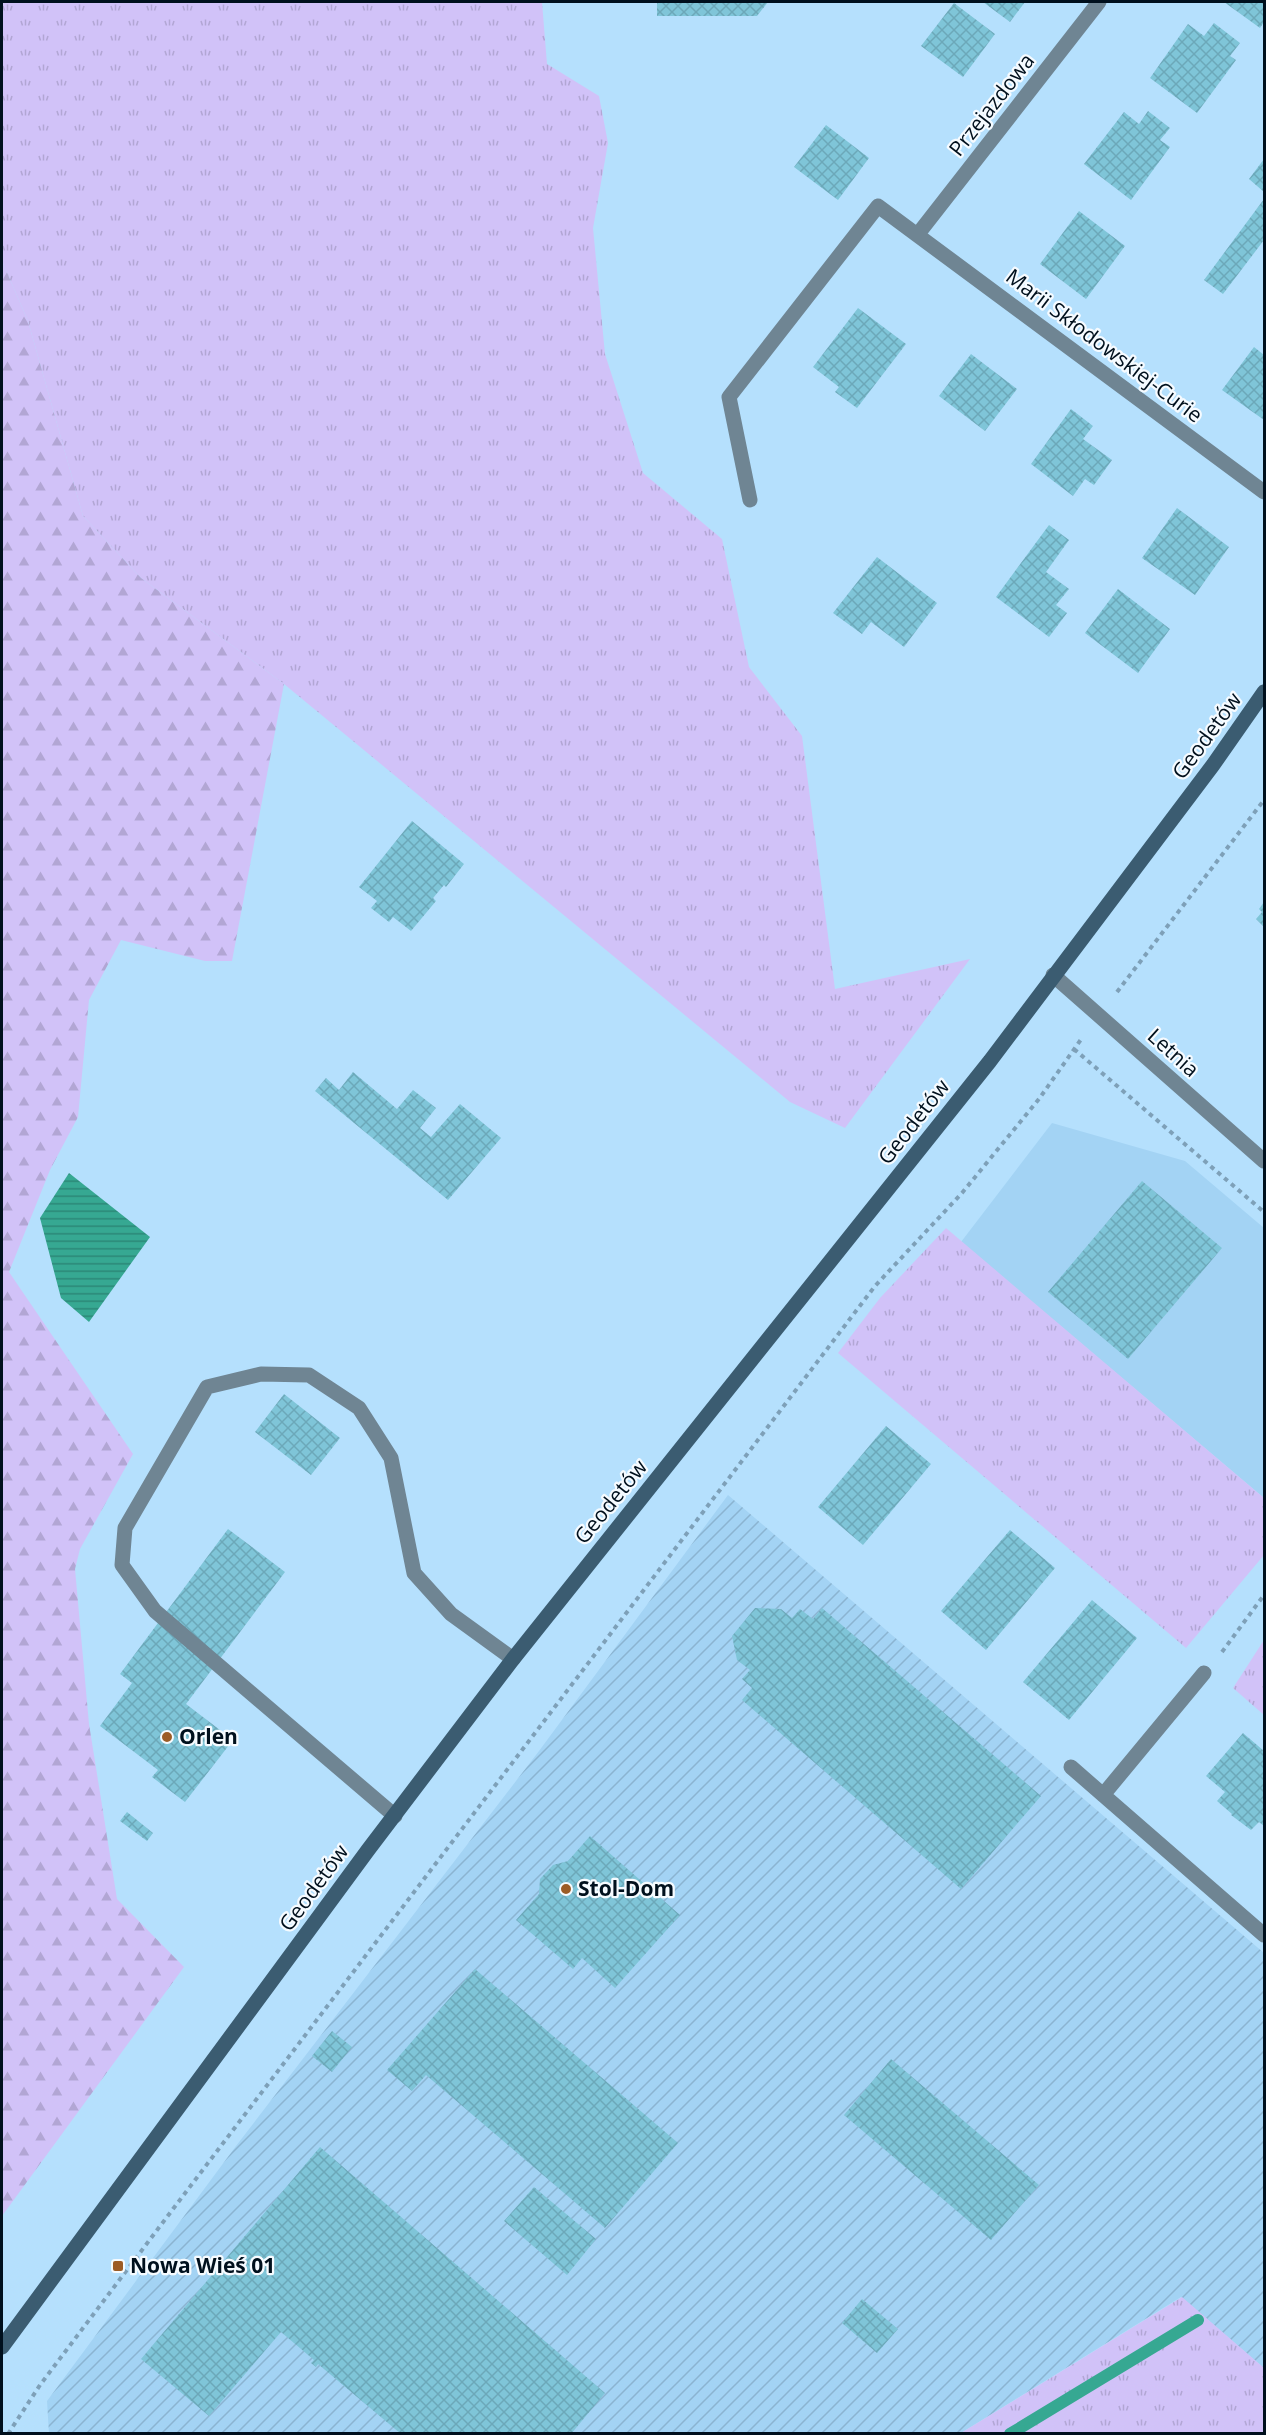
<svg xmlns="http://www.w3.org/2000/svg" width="1266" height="2435" font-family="'Open Sans',sans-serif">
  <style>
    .built { fill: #a3d3f4 }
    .industrial { fill: url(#industrial-furrows) }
    .grass { fill: url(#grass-tufts) }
    .forest { fill: url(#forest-firs) }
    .water { fill: url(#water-rules) }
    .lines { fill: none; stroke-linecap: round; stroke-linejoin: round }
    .stream { stroke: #36a892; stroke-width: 12 }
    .building { fill: url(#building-cross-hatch) }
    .path { stroke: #7ea0b8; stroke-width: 4; stroke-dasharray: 4.5 4.5; stroke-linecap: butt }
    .lane { stroke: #6f8593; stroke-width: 15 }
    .street { stroke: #6f8593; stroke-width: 15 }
    .secondary { stroke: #3b5c71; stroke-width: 15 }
    .poi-dot { fill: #9c5c26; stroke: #f6fbff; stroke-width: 2 }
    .labels { text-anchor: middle; stroke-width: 4.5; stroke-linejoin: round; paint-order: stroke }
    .street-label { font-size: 21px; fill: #00101d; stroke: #f6fbff }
    .poi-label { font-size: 21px; font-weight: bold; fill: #00101d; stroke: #f6fbff; text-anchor: start }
  </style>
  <defs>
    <pattern id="industrial-furrows" width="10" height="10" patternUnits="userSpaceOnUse" patternTransform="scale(1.5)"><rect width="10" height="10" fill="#a3d3f4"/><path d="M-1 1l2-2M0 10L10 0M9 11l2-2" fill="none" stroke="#8bb4d1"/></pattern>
    <pattern id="grass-tufts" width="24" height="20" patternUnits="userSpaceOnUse" patternTransform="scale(1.5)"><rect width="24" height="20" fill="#d1c2f8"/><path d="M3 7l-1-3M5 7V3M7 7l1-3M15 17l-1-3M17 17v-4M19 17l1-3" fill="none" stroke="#b2a6d4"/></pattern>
    <pattern id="forest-firs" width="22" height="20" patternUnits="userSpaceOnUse" patternTransform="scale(1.5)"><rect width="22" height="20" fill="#d1c2f8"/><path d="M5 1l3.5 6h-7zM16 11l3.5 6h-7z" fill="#b2a6d4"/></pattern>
    <pattern id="water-rules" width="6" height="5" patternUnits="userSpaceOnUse" patternTransform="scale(1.5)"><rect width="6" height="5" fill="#36a892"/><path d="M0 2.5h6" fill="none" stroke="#2b8777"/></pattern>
    <pattern id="building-cross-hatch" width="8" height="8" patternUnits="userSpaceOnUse" patternTransform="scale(1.5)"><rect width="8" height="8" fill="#7fc5d8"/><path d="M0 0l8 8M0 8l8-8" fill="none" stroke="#6ca8b9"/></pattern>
  </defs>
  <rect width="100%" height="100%" fill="#b5e0fd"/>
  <path class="built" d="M1052 1123 1185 1161 1264 1228V1498L961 1242Z"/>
  <path class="industrial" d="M728 1495 1264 1953V2368L1181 2297 961 2433 49 2434 47 2401 236 2146 539 1751Z"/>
  <path class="grass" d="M2 2H542L547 64 599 96 608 143 593 228 605 354 643 473 722 539 749 667 802 736 835 989 970 959 845 1128 790 1102 284 684 141 578 83 516 28 321 2 261Z
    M946 1228 1264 1498V1555L1186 1648 838 1353 880 1298Z
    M1264 1640V1715L1233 1688Z
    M1182 2297 1264 2368V2433H961Z"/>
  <path class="forest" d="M2 261 28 321 83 516 141 578 284 684 232 961H205L121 940 89 1000 78 1117 50 1170 9 1272 133 1454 80 1549 75 1569 89 1724 117 1899 184 1967 2 2216Z"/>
  <path class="water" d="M69 1173 150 1237 89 1322 61 1298 40 1218Z"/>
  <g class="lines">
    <path class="stream" d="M1010 2434 1198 2320"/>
  </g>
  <path class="building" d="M657 2H768L757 16H657Z
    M983 2H1025L1010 22Z
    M1224 2H1264V22L1260 28Z
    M954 3 995 34 963 77 921 46Z
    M1214 23 1240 43 1230 56 1236 60 1197 113 1150 78 1188 24 1204 36Z
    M1148 111 1170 128 1160 140 1170 147 1131 200 1084 164 1124 112 1139 124Z
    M826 125 869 158 838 200 794 167Z
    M1264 159V192L1249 179Z
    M1264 199V240L1223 294 1204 280Z
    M1079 211 1125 246 1086 299 1040 264Z
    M858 308 906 344 857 408 835 392 839 387 813 367Z
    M1254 347 1264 355V420L1222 390Z
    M971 354 1017 389 985 431 939 396Z
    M1071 409 1093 426 1083 439 1112 460 1094 485 1085 479 1073 496 1031 464Z
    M1177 508 1229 547 1195 595 1142 558Z
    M1049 525 1069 540 1046 572 1069 589 1056 605 1067 613 1049 637 996 597Z
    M877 557 937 603 904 647 871 622 862 634 833 613Z
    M1118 589 1170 629 1138 673 1085 633Z
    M412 821 464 864 446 887 444 885 433 898 436 901 411 931 393 917 389 922 371 908 377 901 359 887Z
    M1264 902V927L1256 919 1262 912 1259 909Z
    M353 1072 397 1109 413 1090 436 1108 420 1128 431 1137 460 1104 501 1138 448 1200 315 1091 326 1078 339 1090Z
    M1142 1181 1222 1248 1128 1359 1048 1292Z
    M284 1394 340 1438 311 1475 255 1432Z
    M886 1426 931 1464 863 1545 818 1507Z
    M228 1529 285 1572 186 1704 233 1740 185 1802 152 1777 158 1770 100 1726 132 1683 120 1674Z
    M1010 1530 1055 1568 986 1650 941 1611Z
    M1092 1600 1137 1638 1069 1720 1023 1682Z
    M755 1608 781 1609 792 1618 800 1609 813 1619 822 1608 1041 1796 961 1889 742 1700 752 1688 742 1679 750 1670 737 1660 732 1636Z
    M1243 1733 1264 1751V1826L1259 1822 1251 1830 1231 1815 1232 1814 1217 1801 1225 1792 1206 1776Z
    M127 1812 153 1833 147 1841 120 1821Z
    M590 1836 680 1915 615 1988 582 1958 573 1969 516 1920 539 1894 540 1879 553 1865 568 1861Z
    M475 1969 678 2143 605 2228 426 2075 412 2091 387 2070Z
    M332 2031 352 2047 332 2072 312 2056Z
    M891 2059 1039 2185 991 2240 844 2115Z
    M320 2147 605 2393 571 2434H401L318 2364 316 2367 311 2363 314 2360 281 2332 209 2416 141 2359Z
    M534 2187 596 2239 567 2275 504 2221Z
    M862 2299 898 2329 877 2353 842 2323Z"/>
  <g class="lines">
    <path class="path" d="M1117 992 1264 800
      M1074 1049 1264 1212
      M1222 1652 1264 1595
      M8 2434 40 2385 173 2209 875 1286 962 1193 1039 1099 1082 1038"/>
    <path class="lane" d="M1071 1767 1264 1935
      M1103 1795 1204 1673
      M395 1816 155 1611 122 1565 125 1528 207 1387 261 1374 309 1375 359 1408 391 1458 414 1573 451 1614 513 1659"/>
    <path class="street" d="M918 234 1099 2
      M750 500 729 397 878 206 1264 492
      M1053 975 1264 1161"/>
    <path class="secondary" d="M2 2347 368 1850 513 1659 990 1061 1213 765 1264 692"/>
  </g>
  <g class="poi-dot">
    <circle cx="167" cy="1737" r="6"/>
    <circle cx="566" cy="1889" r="6"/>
    <rect x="112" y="2260" width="12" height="12" rx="3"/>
  </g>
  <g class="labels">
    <g class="street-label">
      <text transform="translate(992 105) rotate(-52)" y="7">Przejazdowa</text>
      <text transform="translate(1104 346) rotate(37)" y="7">Marii Skłodowskiej-Curie</text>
      <text transform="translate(1207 736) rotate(-54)" y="7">Geodetów</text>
      <text transform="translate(1173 1053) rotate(42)" y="7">Letnia</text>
      <text transform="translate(914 1122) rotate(-52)" y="7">Geodetów</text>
      <text transform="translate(611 1502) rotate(-51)" y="7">Geodetów</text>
      <text transform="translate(314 1888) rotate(-54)" y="7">Geodetów</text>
    </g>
    <g class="poi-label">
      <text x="179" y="1744">Orlen</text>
      <text x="578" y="1896">Stol-Dom</text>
      <text x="130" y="2273">Nowa Wieś 01</text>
    </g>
  </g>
  <rect width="1266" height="2435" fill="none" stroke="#00101d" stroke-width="6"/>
</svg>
